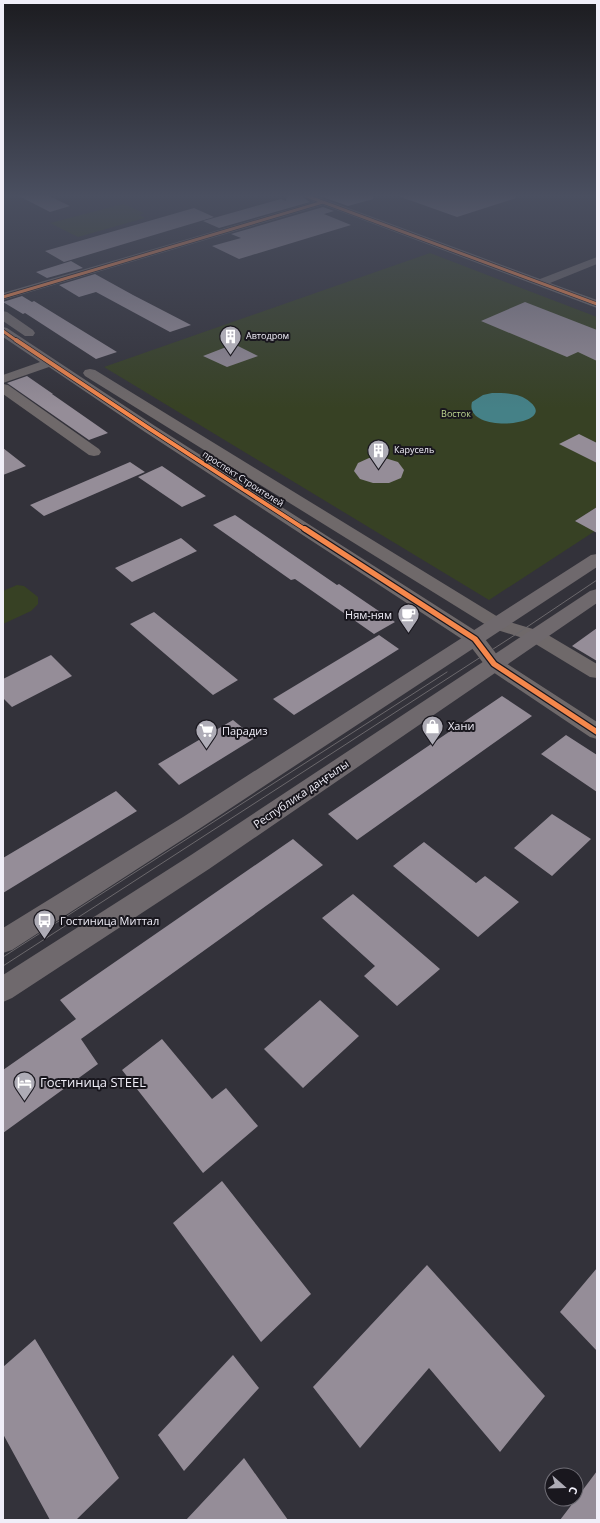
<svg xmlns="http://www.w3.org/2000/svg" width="600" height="1523" font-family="'Open Sans',sans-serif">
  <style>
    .green { fill: #374124 }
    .water { fill: #458187 }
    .building { fill: #958d98 }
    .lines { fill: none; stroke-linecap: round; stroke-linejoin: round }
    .minor { fill: #6f696a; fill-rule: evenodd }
    .major { fill: #6f696d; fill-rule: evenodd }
    .tram { stroke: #6b686c; stroke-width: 1 }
    .cycleway-far2-casing { stroke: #19171e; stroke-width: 4.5 }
    .cycleway-far1-casing { stroke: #19171e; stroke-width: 5.5 }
    .cycleway-casing { stroke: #19171e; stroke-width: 8 }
    .cycleway-far2 { stroke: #f5874c; stroke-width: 3 }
    .cycleway-far1 { stroke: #f5874c; stroke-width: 4 }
    .cycleway { stroke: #f5874c; stroke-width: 5.5 }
    .labels { text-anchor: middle; stroke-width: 4; stroke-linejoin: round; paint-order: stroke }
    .far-poi-label { font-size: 9px; fill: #f0eef8; stroke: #19171e; text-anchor: start }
    .far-park-label { font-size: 9px; fill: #bed790; stroke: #19171e }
    .far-street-label { font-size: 9px; fill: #f0eef8; stroke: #19171e }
    .poi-label { font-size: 11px; fill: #f0eef8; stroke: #19171e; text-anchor: start }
    .street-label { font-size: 11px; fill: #f0eef8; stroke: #19171e }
    .near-poi-label { font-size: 13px; fill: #f0eef8; stroke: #19171e; text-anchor: start }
  </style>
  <rect width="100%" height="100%" fill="#33323a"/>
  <path class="green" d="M123 204 144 213 139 215 145 218 78 237 50 223Z
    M430 253 597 317V507L575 521 595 531 489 600 104 367Z
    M17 585 24 586 38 597V604L31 611 3 624V591Z"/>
  <path class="water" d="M492 393C505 393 520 393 530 402 560 426 463 435 472 402L483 395Z"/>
  <path class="building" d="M17 195H47L70 206 50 212Z
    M287 195H305L304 198 310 202 219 228 203 221 281 199 286 201Z
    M317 195H373V199L348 206Z
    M401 195H515L516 198 457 217 401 197Z
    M323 207 334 211 324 214 351 225 239 259 212 246 241 238 231 234Z
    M194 208 214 217 64 262 45 251Z
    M71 261 83 268 47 278 36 272Z
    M95 274 133 295 191 325 170 332 96 292 79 297 59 285Z
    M22 296 32 302 34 301 117 352 96 359 25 313 23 314 3 302Z
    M525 302 597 330V361L578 352 567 357 481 321Z
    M234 344 258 356 227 367 203 356Z
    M27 376 53 394H52L108 433 89 440 7 383Z
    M579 434 597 443V463L559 444Z
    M3 448 26 466 3 475Z
    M369 458H385L398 462 404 470 401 478 389 483H373L360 479 354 471 358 463Z
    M130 462 145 472 44 516 30 505Z
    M162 466 206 496 182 507 138 477Z
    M597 507V533L575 521Z
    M235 515 337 585 339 584 395 622 374 634 295 579 291 580 213 525Z
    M181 538 197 551 132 582 115 568Z
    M154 612 238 680 213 695 130 624Z
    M597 628V661L572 646Z
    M379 635 399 649 294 715 273 699Z
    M51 655 72 676 12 707 3 698V679Z
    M502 696 532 716 357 840 328 814Z
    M233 720 255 738 179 785 158 764Z
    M566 735 597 755V792L541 754Z
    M116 791 137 811 3 893V858Z
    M552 814 591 839 552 876 514 848Z
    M293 839 323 865 81 1039 98 1064 3 1133V1070L76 1019 60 1000Z
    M424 842 476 883 485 876 519 902 478 937 393 866Z
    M353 894 440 969 397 1006 364 976 375 966 322 918Z
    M320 1000 359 1036 303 1088 264 1049Z
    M162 1039 212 1099 226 1088 258 1126 203 1173 122 1070Z
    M222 1181 311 1294 261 1342 173 1223Z
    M427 1265 545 1396 500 1452 429 1368 360 1448 313 1387Z
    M597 1268V1351L560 1312Z
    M35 1339 119 1478 76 1520H50L3 1434V1367Z
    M233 1355 259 1388 184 1471 158 1435Z
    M244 1458 288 1520H186Z
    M597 1471V1520H560L576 1499Z"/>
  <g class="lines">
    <path class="minor" d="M307 195H313L540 279 597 257V264L550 283 597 300V308L323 205 3 300V293L314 202 305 197Z
      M3 311 7 312 33 330 35 333 33 336H25L3 321Z
      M3 327 7 328 155 426 482 635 501 660 597 722V739L590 737 487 668 468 643 145 432 49 367 3 383V375L40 362 3 337Z
      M90 369 95 370 503 620 543 632 597 664V678L590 677 529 640 491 628 85 376 83 373 85 370Z
      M3 384 8 385 99 449 101 452 99 455 94 456 89 455 3 394Z"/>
    <path class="major" d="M597 554V567L199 829 12 950 3 953V928L183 817 591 555Z
      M597 589V603L209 869 12 998 3 1002V975L191 855 590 591Z"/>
    <path class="tram" d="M3 957 447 672
      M3 966 521 631 597 580"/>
    <defs>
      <path id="cycleway-far2" d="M304 195 597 304
        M3 297 323 202
        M3 331 17 341"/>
      <path id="cycleway-far1" d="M16 340 150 429 306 530"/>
      <path id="cycleway" d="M305 529 475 639 494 664 597 732"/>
    </defs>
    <use href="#cycleway-far2" class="cycleway-far2-casing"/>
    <use href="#cycleway-far1" class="cycleway-far1-casing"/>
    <use href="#cycleway" class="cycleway-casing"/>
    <use href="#cycleway-far2" class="cycleway-far2"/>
    <use href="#cycleway-far1" class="cycleway-far1"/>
    <use href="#cycleway" class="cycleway"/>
  </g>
  <linearGradient id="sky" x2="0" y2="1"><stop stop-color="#1c1c20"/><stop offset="0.48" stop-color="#4a4f60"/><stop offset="1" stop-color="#4a4f60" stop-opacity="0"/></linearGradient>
  <rect width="600" height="408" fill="url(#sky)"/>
  <defs>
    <symbol id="building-pin" viewBox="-11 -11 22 30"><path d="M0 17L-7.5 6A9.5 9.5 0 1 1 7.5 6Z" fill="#aeacb6" stroke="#19171e"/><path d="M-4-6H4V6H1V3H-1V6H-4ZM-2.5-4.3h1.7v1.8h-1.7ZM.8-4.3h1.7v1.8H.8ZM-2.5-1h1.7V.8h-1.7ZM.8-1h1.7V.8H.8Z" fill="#fff"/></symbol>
    <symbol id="cafe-pin" viewBox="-11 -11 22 30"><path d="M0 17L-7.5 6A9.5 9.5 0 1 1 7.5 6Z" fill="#aeacb6" stroke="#19171e"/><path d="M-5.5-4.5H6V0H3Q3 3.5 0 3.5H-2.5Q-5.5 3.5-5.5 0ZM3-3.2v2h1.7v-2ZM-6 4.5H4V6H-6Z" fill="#fff"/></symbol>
    <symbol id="shop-pin" viewBox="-11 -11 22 30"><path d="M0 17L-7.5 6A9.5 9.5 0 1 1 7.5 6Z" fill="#aeacb6" stroke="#19171e"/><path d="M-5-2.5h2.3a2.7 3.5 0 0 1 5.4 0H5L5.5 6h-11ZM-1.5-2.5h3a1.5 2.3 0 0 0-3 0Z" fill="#fff"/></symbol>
    <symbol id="supermarket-pin" viewBox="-11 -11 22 30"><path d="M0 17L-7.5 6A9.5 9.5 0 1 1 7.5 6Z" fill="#aeacb6" stroke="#19171e"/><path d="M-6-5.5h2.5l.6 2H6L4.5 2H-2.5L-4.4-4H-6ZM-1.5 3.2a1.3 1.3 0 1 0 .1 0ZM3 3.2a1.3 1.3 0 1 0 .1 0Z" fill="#fff"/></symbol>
    <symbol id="bus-pin" viewBox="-11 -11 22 30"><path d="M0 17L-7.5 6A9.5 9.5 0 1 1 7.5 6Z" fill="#aeacb6" stroke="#19171e"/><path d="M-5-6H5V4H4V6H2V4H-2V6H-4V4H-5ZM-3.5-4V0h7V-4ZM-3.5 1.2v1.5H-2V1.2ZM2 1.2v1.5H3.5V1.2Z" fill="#fff"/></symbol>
    <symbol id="hotel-pin" viewBox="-11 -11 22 30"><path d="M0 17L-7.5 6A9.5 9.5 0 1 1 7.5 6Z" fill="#aeacb6" stroke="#19171e"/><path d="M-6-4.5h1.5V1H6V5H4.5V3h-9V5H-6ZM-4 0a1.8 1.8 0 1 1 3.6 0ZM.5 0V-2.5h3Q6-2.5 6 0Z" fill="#fff"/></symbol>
  </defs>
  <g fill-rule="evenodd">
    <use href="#building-pin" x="218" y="324" width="25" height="34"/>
    <use href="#building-pin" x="366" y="438" width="25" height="34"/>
    <use href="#cafe-pin" x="396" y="602" width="25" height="34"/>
    <use href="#shop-pin" x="420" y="714" width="25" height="34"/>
    <use href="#supermarket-pin" x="194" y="718" width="25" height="34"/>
    <use href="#bus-pin" x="32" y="908" width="25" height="34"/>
    <use href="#hotel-pin" x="12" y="1070" width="25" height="34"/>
  </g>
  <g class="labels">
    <g class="far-poi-label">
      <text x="246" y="339">Автодром</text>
      <text x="394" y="453">Карусель</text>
    </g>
    <g class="far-park-label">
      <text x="456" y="417">Восток</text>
    </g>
    <g class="far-street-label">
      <text transform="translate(243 479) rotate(33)" y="3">проспект Строителей</text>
    </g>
    <g class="poi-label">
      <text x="392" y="619" text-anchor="end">Ням-ням</text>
      <text x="448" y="730">Хани</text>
      <text x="222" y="735">Парадиз</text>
      <text x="60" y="925">Гостиница Миттал</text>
    </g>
    <g class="street-label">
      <text transform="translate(301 794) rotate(-34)" y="4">Республика даңғылы</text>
    </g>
    <g class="near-poi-label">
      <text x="40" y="1087">Гостиница STEEL</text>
    </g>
  </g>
  <rect width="600" height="1523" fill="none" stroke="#f0eef8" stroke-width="8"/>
  <g transform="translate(564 1487) rotate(110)"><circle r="19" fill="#19171e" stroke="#6f6d75"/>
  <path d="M0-3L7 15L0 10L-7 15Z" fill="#aeacb6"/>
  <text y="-6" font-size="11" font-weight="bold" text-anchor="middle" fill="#f0eef8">С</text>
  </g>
</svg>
